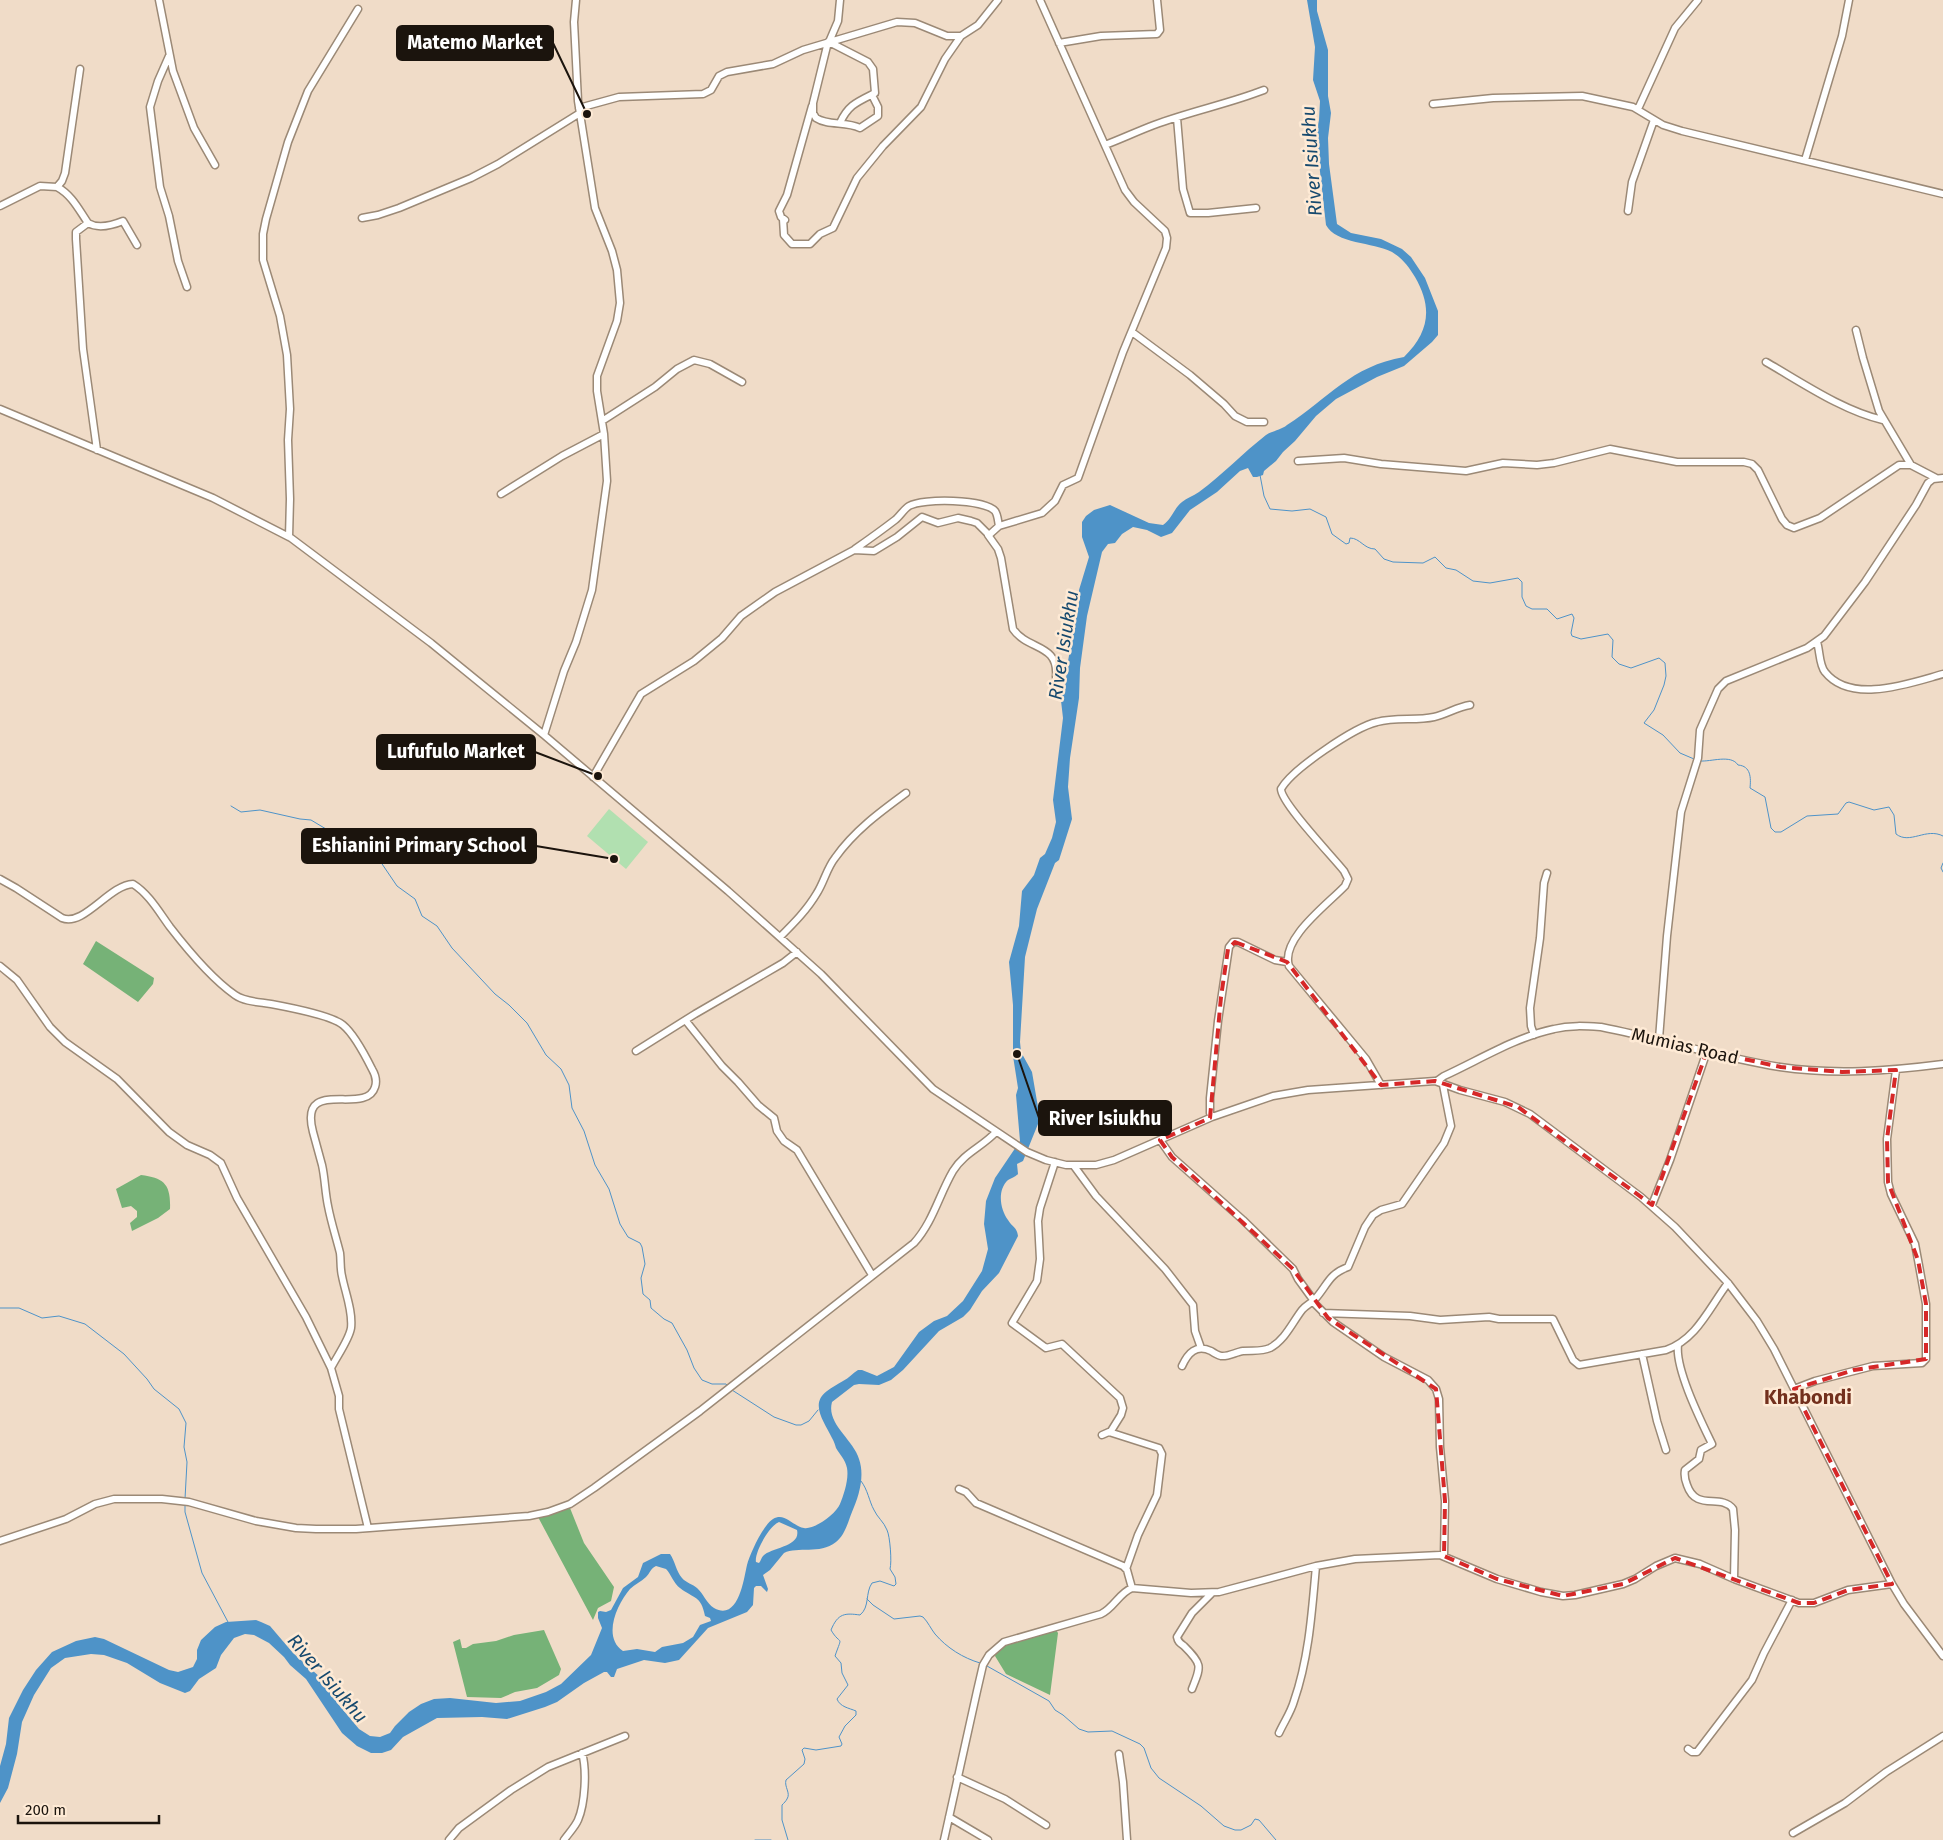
<svg xmlns="http://www.w3.org/2000/svg" width="1943" height="1840" font-family="'Fira Sans',sans-serif">
  <style>
    .green { fill: #b1e0b0 }
    .forest { fill: #76b277 }
    .water { fill: #4e93c8; fill-rule: evenodd }
    .lines { fill: none; stroke-linecap: round; stroke-linejoin: round }
    .stream { stroke: #4e93c8; stroke-width: 1 }
    .minor-casing { stroke: #9b8976; stroke-width: 9 }
    .minor { stroke: #fff; stroke-width: 6 }
    .marked { fill: none; stroke: #d62828; stroke-width: 4; stroke-dasharray: 10 6; stroke-linejoin: round }
    .labels { text-anchor: middle; stroke-width: 5; stroke-linejoin: round; paint-order: stroke }
    .street-label { font-size: 18px; fill: #1b140d; stroke: #feead5 }
    .water-label { font-size: 19px; font-style: italic; fill: #16496e; stroke: #feead5 }
    .quarter-label { font-size: 20px; font-weight: bold; fill: #73301d; stroke: #feead5 }
    .leader { fill: none; stroke: #1b140d; stroke-width: 2 }
    .callout-dot { fill: #1b140d; stroke: #feead5; stroke-width: 2 }
    .callout { fill: #1b140d; stroke: #1b140d; stroke-width: 2 }
    .callout-label { font-size: 19px; text-anchor: middle; font-weight: bold; fill: #fff }
  </style>
  <rect width="100%" height="100%" fill="#f0dcc8"/>
  <path class="green" d="M609 809 648 842 626 869 587 836Z"/>
  <path class="forest" d="M96 941 154 978 153 984 138 1002 83 964Z
    M141 1175C164 1178 171 1184 170 1209L158 1218 132 1231 130 1223 137 1217V1211L131 1206 122 1208 116 1189Z
    M570 1508 584 1543 614 1587 611 1601 598 1608 593 1620 538 1517Z
    M544 1630 561 1669 559 1675 537 1688 515 1692 501 1698 467 1697 453 1642 460 1639 462 1648H466L473 1644 496 1641 514 1635Z
    M1056 1630 1058 1633 1050 1695 1006 1674 995 1656C999 1640 1041 1634 1056 1630Z"/>
  <path class="water" d="M1307 0H1317V11L1328 50V96L1331 113 1328 138 1329 164 1337 224 1351 233 1381 239 1402 249 1411 257 1425 278 1438 311V335L1432 342 1404 366 1377 377 1336 399 1316 416 1295 441 1283 452 1276 461 1264 471 1263 475 1257 477H1253L1248 468 1240 471 1217 492 1190 510 1172 533 1161 537 1147 530 1133 527 1122 534 1115 543 1108 544 1102 552 1087 616 1080 668 1079 698 1070 758 1068 787 1072 819 1059 860 1055 863 1037 909 1025 957 1020 1042 1021 1052 1032 1072 1040 1119 1023 1161 1017 1164 1018 1174C1015 1177 1011 1178 1008 1180 997 1190 1000 1209 1008 1220 1012 1227 1017 1227 1018 1236L999 1273 982 1291 970 1310 963 1317 939 1331 903 1370 891 1380 879 1385 859 1384 854 1385 832 1402C826 1424 853 1439 859 1459 865 1476 859 1496 852 1512 848 1522 845 1535 836 1542 819 1555 798 1546 784 1553L770 1570 763 1575 768 1589 767 1592 761 1586H756L754 1588 753 1605 747 1612 708 1628 679 1660 665 1663 644 1660 617 1669 614 1677H611L607 1672H604L584 1683 557 1702 545 1707 507 1719 482 1717 437 1718 403 1737 391 1750 382 1753H371L357 1746 342 1733 306 1679 290 1665 284 1657 269 1643 254 1635 245 1634 234 1638 221 1655 216 1668 199 1679 190 1691 185 1693 160 1683 127 1663 104 1655 91 1654 65 1658 51 1668 34 1695 22 1722 17 1754 8 1788 0 1803V1766L6 1744 9 1718 23 1690 36 1670 52 1652 76 1641 95 1637 104 1639 169 1670 178 1672 193 1667 197 1659V1650L201 1640 215 1627 226 1622 256 1620 261 1622 270 1626 293 1653 321 1678 338 1704 359 1729 370 1736 380 1737 390 1733 395 1726 409 1712 421 1704 434 1699 450 1698 496 1703 520 1701 546 1692 561 1684 591 1655 602 1628 598 1618V1612L600 1611 606 1612 611 1610 623 1588 638 1577 643 1563 661 1554H670C675 1561 676 1571 682 1578 686 1583 693 1584 697 1588 704 1594 706 1603 714 1608 739 1622 744 1577 747 1565 750 1554 763 1525 773 1519 785 1512 792 1526 804 1528 814 1530 836 1514 840 1504 844 1494 849 1479 847 1468 845 1459 840 1455 836 1448 835 1445 834 1441 832 1438 825 1423 809 1404 827 1391 832 1387 838 1384 843 1381 849 1378 853 1373 858 1370H862L877 1376 894 1367 919 1332 934 1321 947 1316 963 1301 982 1271 988 1249 984 1224 986 1201 995 1178 1020 1141 1016 1095 1018 1088 1013 1056V1005L1009 962 1019 926 1022 891 1034 875 1040 858 1045 854 1052 838 1056 822 1053 800 1063 718 1060 692 1065 688 1068 661 1079 602V590L1089 557 1082 537V522L1086 516 1094 510 1110 505 1149 523 1163 525C1172 519 1174 508 1182 502 1187 498 1193 496 1199 492 1222 475 1243 453 1266 435 1272 431 1281 430 1287 425 1329 398 1351 366 1404 357 1429 332 1433 308 1415 277 1409 267 1402 258 1392 252 1373 242 1336 244 1326 225L1316 136 1319 120 1320 101 1313 80 1315 47ZM779 1522 797 1530C801 1547 772 1547 763 1556 761 1558 761 1561 759 1563L756 1562C754 1553 769 1526 779 1522ZM656 1566 666 1569C671 1574 674 1584 680 1588 694 1599 701 1595 705 1616L710 1618 711 1621 700 1625 693 1637 683 1643 662 1647 655 1652 637 1649 623 1651C602 1637 617 1604 630 1589 635 1584 641 1582 646 1577 650 1573 651 1568 656 1566Z"/>
  <g class="lines">
    <path class="stream" d="M1260 475 1264 496 1270 509 1292 511 1310 509 1326 517 1332 534 1346 544 1349 543 1350 538C1360 538 1364 549 1375 549L1384 559 1393 562 1423 563 1435 557 1446 568 1456 570 1473 581 1490 583 1518 578 1522 582V597L1526 606 1532 609H1547L1557 619 1572 614 1574 618 1571 633 1572 636 1581 639 1608 634 1613 640 1612 657 1619 664 1631 668 1659 658 1665 663 1666 676 1664 685 1654 710 1644 723 1663 735 1680 753 1694 759
      M1700 761C1711 762 1731 754 1738 765 1751 766 1751 778 1750 788L1765 797 1771 828 1775 832H1781L1807 816 1838 814 1846 803 1849 802 1874 810 1889 807 1894 815 1896 834C1910 845 1926 827 1943 836
      M231 806 241 812 260 810 300 819 311 820 336 835 345 853 351 857 364 859 373 856 378 858 397 886 415 899 422 916 437 926 452 948 495 994 509 1005 527 1023 546 1055 561 1069 569 1085 572 1108 584 1131 595 1165 609 1189 620 1224 628 1237 640 1243 642 1247 645 1264 641 1278 643 1294 650 1300 651 1308 664 1319 672 1323 687 1350 694 1368 702 1380 712 1384H726L728 1386
      M1943 863 1941 868 1943 872
      M0 1308H19L42 1318 59 1316 85 1324 124 1354 147 1379 154 1389 179 1409 186 1423 184 1447 187 1462 185 1499
      M732 1390 774 1417 796 1425H801L809 1421 818 1410
      M185 1505V1512L202 1573 228 1622
      M867 1599 873 1605 894 1619 920 1616 923 1617C928 1622 931 1629 935 1634 947 1648 963 1658 980 1663
      M987 1666 1049 1701 1055 1710 1063 1715 1079 1729 1088 1732 1112 1731 1140 1744 1144 1748 1151 1768 1159 1778 1201 1806 1224 1826 1235 1830H1241L1251 1825 1255 1819 1259 1820 1276 1840
      M755 1840H771
      M788 1840 782 1820V1805C784 1803 786 1801 787 1799 791 1793 784 1787 786 1780L804 1764 805 1759 802 1750 804 1748 816 1750 841 1746 842 1744 839 1737 845 1726 856 1715V1711C849 1708 840 1707 837 1699L848 1685 842 1673 841 1663 835 1656C843 1633 841 1647 831 1630 838 1613 845 1613 860 1615 870 1607 865 1593 872 1583L880 1581 894 1586 896 1584 895 1577 890 1569C892 1562 890 1536 887 1530 884 1522 877 1517 874 1510 869 1501 868 1490 861 1481"/>
    <defs>
      <path id="minor" d="M159 0 173 71 194 128 215 165
        M828 42 813 103V113L816 118C828 126 846 121 860 128L878 116V107L872 95
        M1059 43 1101 36 1157 34 1160 30 1157 0
        M169 56 158 81 150 107 160 187 169 216 178 261 187 287
        M1433 104 1493 98 1582 96 1633 107 1663 125 1682 131 1943 194
        M579 108 619 97 703 94 711 90 719 76 727 72 773 64 803 50 897 22 915 23 947 36H961L978 25 998 0
        M1638 109 1675 28 1698 0
        M1177 118 1183 189 1190 213H1208L1256 208
        M840 123C848 105 857 102 875 93L873 69 868 62 829 42 838 21 840 0
        M1105 145C1121 139 1138 131 1154 125 1191 111 1228 104 1264 90
        M1805 160 1842 36 1849 0
        M57 187C72 195 79 210 88 223L76 232V239L83 349 97 450
        M0 206 40 186 57 187 62 181 65 173 80 69
        M1628 211 1632 182 1654 120
        M362 218 378 215 399 208 471 178 498 164 580 113
        M783 219 784 235 792 244H810L820 234 833 228 857 178 883 146 921 107 945 59 961 36
        M785 220 781 217 779 211 787 195 812 106
        M88 223C98 229 113 225 123 221L137 245
        M1856 330 1863 358 1879 411 1911 465
        M1132 332 1190 375 1224 404 1235 416 1247 422H1264
        M1766 362C1801 382 1843 411 1883 420
        M0 409 213 498 291 538 431 643 544 735 728 891 821 974 933 1089 1027 1152 1046 1160 1066 1165H1096L1114 1160 1212 1117 1273 1096 1308 1090 1435 1081 1460 1090 1505 1102 1530 1114 1641 1197 1675 1227 1728 1283 1757 1321 1774 1349 1892 1584 1904 1604 1943 1656
        M602 421 655 387 677 369 694 360 710 364 742 382
        M1298 461 1344 458 1381 464 1466 471 1503 463 1537 465 1554 463 1610 449 1677 462H1744L1752 464 1758 470 1782 519 1787 525 1794 528 1820 518 1899 465H1911L1936 478
        M501 494 562 456 604 434
        M988 535 998 549 1001 558 1013 629C1028 651 1059 643 1056 677
        M289 537 290 499 288 440 290 409 287 355 280 316 263 260V234L266 219 288 142 308 91 358 9
        M855 549C868 540 882 530 895 520 900 516 904 509 909 506 923 498 984 499 995 511 998 515 998 522 999 526
        M1817 642C1820 651 1819 665 1825 672 1851 705 1910 683 1943 674
        M544 735 564 671 576 642 592 590 607 481 604 434 597 391V376L617 321 620 303 617 270 612 251 595 208 578 101 574 22 576 0
        M593 777 641 694 694 661 722 638 741 616 775 592 854 550 874 551 897 537 922 517 938 523 958 518 971 521 977 523 989 535 999 526 1042 513 1055 501 1063 485 1078 478 1123 352 1166 248 1167 238 1165 231 1134 202 1125 190 1040 0
        M0 879 16 888 62 918C84 927 109 885 133 884 149 894 159 912 170 927 187 949 212 979 235 995 245 1002 259 1002 271 1004 287 1007 331 1015 343 1025 354 1034 366 1057 372 1069 375 1074 377 1081 375 1087 366 1117 298 1075 313 1132 316 1143 319 1154 322 1165 325 1178 325 1192 328 1206 331 1222 336 1237 340 1253 341 1261 340 1268 342 1276 345 1292 353 1311 351 1328 349 1340 337 1356 331 1368
        M780 937C794 923 807 910 817 893 824 882 827 868 835 858 854 831 880 812 906 793
        M0 966 17 980 50 1027 65 1042 117 1079 169 1132 187 1145 210 1155 221 1163 237 1198 306 1317 331 1368 339 1396V1409L368 1528
        M686 1021 722 1066 738 1082 758 1105 774 1118 777 1131 784 1141 797 1150 872 1275
        M1534 1035 1531 1026 1530 1008 1540 938 1544 883 1547 873
        M1659 1039 1667 936 1681 812 1698 758 1700 730 1718 689 1726 681 1807 648 1824 636 1865 582 1916 505 1928 483 1933 479 1943 478
        M636 1051 695 1014 783 963 797 952
        M1437 1081 1444 1076C1479 1060 1516 1037 1554 1029 1570 1025 1585 1026 1601 1027 1661 1039 1719 1057 1780 1067 1834 1075 1889 1071 1943 1064
        M1381 1085 1366 1059 1289 966C1280 939 1328 904 1345 886L1348 879 1344 871C1333 857 1281 803 1281 789 1292 769 1355 727 1377 722 1396 717 1416 721 1434 717 1447 714 1457 707 1470 705
        M1212 1117 1210 1113V1098L1218 1021 1229 947 1233 942H1238L1275 960 1287 962
        M1160 1140 1172 1157 1243 1220 1293 1269 1298 1279 1314 1301
        M1055 1162 1040 1208 1038 1221 1040 1259 1037 1281 1012 1323 1046 1348 1062 1344 1120 1398 1123 1408 1121 1415 1111 1431 1102 1435
        M1074 1166 1096 1196 1165 1269 1193 1305 1195 1331 1201 1348
        M1652 1205 1670 1160 1707 1051
        M1313 1302 1333 1322 1384 1357 1428 1380 1436 1389 1439 1399 1440 1447 1445 1501 1444 1556
        M1323 1313 1410 1316 1440 1320 1489 1317 1499 1319H1553L1573 1360 1579 1365 1666 1350C1697 1339 1709 1308 1728 1283
        M1678 1345C1675 1369 1701 1421 1712 1444L1701 1450 1699 1459 1685 1470C1684 1475 1685 1480 1687 1485 1696 1512 1721 1493 1733 1509L1735 1530 1734 1579
        M1642 1354 1657 1421 1666 1450
        M1182 1366C1188 1353 1196 1344 1211 1351 1214 1353 1217 1355 1221 1356 1228 1357 1236 1352 1243 1351 1253 1350 1261 1352 1270 1348 1285 1340 1292 1323 1302 1310 1306 1305 1312 1303 1316 1298 1328 1284 1329 1274 1348 1267L1365 1227 1373 1215 1381 1210 1402 1204 1444 1143 1451 1126 1443 1085
        M1794 1389 1815 1381 1873 1366 1922 1363 1926 1359V1304L1918 1260 1915 1244 1891 1194 1888 1182 1887 1139 1896 1070
        M1109 1432 1159 1448 1162 1454 1157 1495 1138 1535 1126 1569
        M959 1489 966 1492 976 1503 1123 1566 1127 1570 1132 1588
        M0 1541 66 1519 95 1504 114 1499H162L189 1502 256 1521 296 1528 316 1529H356L529 1516 548 1512 570 1504 594 1488 700 1411 914 1243C933 1222 939 1195 953 1171 964 1153 982 1147 996 1132
        M1192 1689C1201 1666 1203 1665 1184 1646 1180 1643 1178 1642 1177 1637L1192 1613 1212 1593
        M1279 1733C1284 1722 1291 1712 1294 1701 1309 1658 1312 1611 1316 1566
        M1688 1749 1692 1752H1697L1752 1680 1764 1653 1792 1600
        M1119 1754 1123 1782 1127 1840
        M957 1777 1005 1799 1046 1825
        M949 1817 988 1840
        M1793 1833 1845 1803 1886 1772 1943 1736
        M449 1840 459 1828 511 1790 548 1767 625 1736
        M564 1840C568 1834 575 1827 578 1820 585 1804 587 1770 582 1753
        M944 1840 977 1691 983 1665 989 1655 1004 1642 1101 1614C1114 1608 1119 1593 1132 1588L1191 1593 1219 1592 1316 1566 1355 1559 1440 1555 1497 1579 1541 1592 1563 1596 1575 1595 1623 1584 1635 1579 1656 1566 1675 1558 1700 1564 1734 1579 1799 1603H1814L1848 1590 1892 1584"/>
    </defs>
    <use href="#minor" class="minor-casing"/>
    <use href="#minor" class="minor"/>
  </g>
  <path class="marked" d="M1235 942 1287 962 1381 1085 1435 1081 1518 1107 1652 1205 1707 1051 1781 1067 1842 1072 1896 1070 1887 1139 1888 1182 1918 1260 1926 1304V1359L1854 1370 1794 1389 1892 1584 1848 1590 1814 1603H1799L1675 1558 1623 1584 1563 1596 1497 1579 1444 1556 1445 1501 1436 1389 1328 1318 1293 1269 1172 1157 1160 1140 1210 1118 1221 997 1228 949Z"/>
  <g class="labels">
    <g class="street-label">
      <text transform="translate(1685 1046) rotate(13)" y="6">Mumias Road</text>
    </g>
    <g class="water-label">
      <text transform="translate(1311 161) rotate(-94)" y="7">River Isiukhu</text>
      <text transform="translate(1063 645) rotate(-81)" y="7">River Isiukhu</text>
      <text transform="translate(328 1678) rotate(49)" y="7">River Isiukhu</text>
    </g>
    <g class="quarter-label">
      <text x="1808" y="1404">Khabondi</text>
    </g>
  </g>
  <path class="leader" d="M587 114L553 43M598 776L535 752M614 859L536 846M1017 1054L1039 1118"/>
  <g class="callout-dot">
    <circle cx="587" cy="114" r="5"/>
    <circle cx="598" cy="776" r="5"/>
    <circle cx="614" cy="859" r="5"/>
    <circle cx="1017" cy="1054" r="5"/>
  </g>
  <g class="callout">
    <rect x="397" y="26" width="156" height="34" rx="5"/>
    <rect x="377" y="735" width="158" height="34" rx="5"/>
    <rect x="302" y="829" width="234" height="34" rx="5"/>
    <rect x="1039" y="1101" width="132" height="34" rx="5"/>
  </g>
  <g class="callout-label">
    <text x="475" y="49">Matemo Market</text>
    <text x="456" y="758">Lufufulo Market</text>
    <text x="419" y="852">Eshianini Primary School</text>
    <text x="1105" y="1125">River Isiukhu</text>
  </g>
  <path d="M18 1815v8h141v-8" fill="none" stroke="#1b140d" stroke-width="2.5"/>
  <text x="25" y="1815" font-size="15" fill="#1b140d" stroke="#feead5" stroke-width="4" paint-order="stroke">200 m</text>
</svg>
